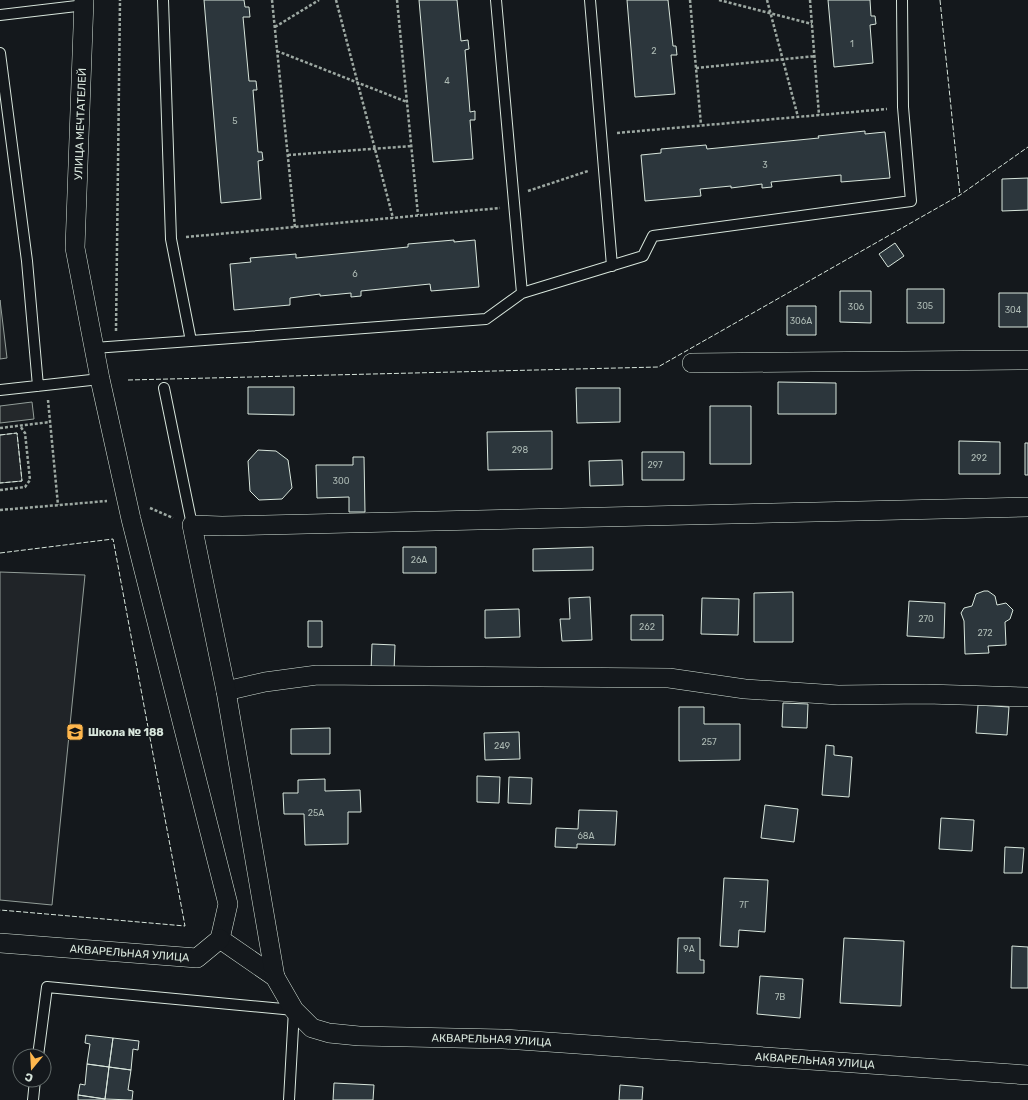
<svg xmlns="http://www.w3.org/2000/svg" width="1028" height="1100" font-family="Rubik,sans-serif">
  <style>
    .green { fill: #202428; stroke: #939e99 }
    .parking { fill: #24282b; stroke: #939e99 }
    .building { fill: #2c363c; stroke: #d8e6dc }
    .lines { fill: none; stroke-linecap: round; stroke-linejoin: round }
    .lane-casing { stroke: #d8e6dc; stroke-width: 12 }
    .street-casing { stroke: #d8e6dc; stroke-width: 20 }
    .path { stroke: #9da8a2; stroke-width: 2.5; stroke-dasharray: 3 2; stroke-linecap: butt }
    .lane { stroke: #14181c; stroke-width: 10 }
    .street { stroke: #14181c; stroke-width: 19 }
    .fence { stroke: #d8e6dc; stroke-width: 1; stroke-dasharray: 5 2; stroke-linecap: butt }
    .labels { text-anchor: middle; stroke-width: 3; stroke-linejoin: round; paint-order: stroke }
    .number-label { font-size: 9px; fill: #adbab4 }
    .street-label { font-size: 11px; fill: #d8e6dc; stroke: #14181c }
    .poi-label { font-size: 11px; font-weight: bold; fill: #d8e6dc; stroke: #14181c; text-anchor: start }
  </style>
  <rect width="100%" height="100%" fill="#14181c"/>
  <path class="green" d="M17 433 22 481 0 483V435Z
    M0 572 85 575 52 905 0 900Z"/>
  <path class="parking" d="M0 300 7 358 0 359Z
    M32 402 34 419 0 423V406Z"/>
  <path class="building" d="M204 0H244L245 7H249L250 17H243L249 81H256L257 90H253L258 152H262L263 160 258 161 261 199 221 203Z
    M419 0H457L461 41 468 40 469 49 465 50 470 112 475 111V120H470L473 159 433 162Z
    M627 0H668L673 46H676L677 55H671L675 94 635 97Z
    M828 0H870L871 16H875L876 24 870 25 873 63 834 67Z
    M865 131V134L885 132 890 178 841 182V175L771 182 772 187 762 188V184L731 188V186L700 189 701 196 645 201 641 155 661 153V149L706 145 707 149 819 138 818 136Z
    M1028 178V210L1002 211V179Z
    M454 240V242L475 240 479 287 431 291 430 284 361 291V296L351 297V293L320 296V294L290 298V305L234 310 230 264 251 262 250 258 296 254V258L408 247V244Z
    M895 243 904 256 888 267 879 254Z
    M907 289H944V323H907Z
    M840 291H871V323L840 322Z
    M999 293H1028V327H999Z
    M787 306H816V335H787Z
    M778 382 836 383V414H778Z
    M248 387H294V415L248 414Z
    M576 388H620V422L577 423Z
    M710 406H751V464H710Z
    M552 431V469L488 470 487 432Z
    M959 441 1000 442V474H959Z
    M1025 443H1028V475H1025Z
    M258 450 276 451 288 460 292 488 282 499 259 500 250 491 248 461Z
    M642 452H684V480H642Z
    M353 457H364L365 512H349V497L317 498 316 465H353Z
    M622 460 623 485 590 486 589 461Z
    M403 547H436V573H403Z
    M593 547V570L533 571V549Z
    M984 591H988L995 596 997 605 1006 603 1013 610 1010 619 1005 622 1006 645 988 646 989 653 965 654 964 621 961 613 964 608 972 606 976 594Z
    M793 592V642H754V593Z
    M590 597 592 640 562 641 560 619H570L569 598Z
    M702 598 739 599 738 635 701 634Z
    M909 601 945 603 944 638 907 636Z
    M519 609 520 637 485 638V610Z
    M631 615H663V640H631Z
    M308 621H322V647H308Z
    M372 644 395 645 394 671 371 670Z
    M783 703 808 704 807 728 782 727Z
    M978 705 1009 707 1007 735 976 733Z
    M679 707H704V724H740V760L679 761Z
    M330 728V754H291V729Z
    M519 732 520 759 485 760 484 733Z
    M826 745 834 746V755L852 757 849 797 822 795Z
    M477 776 500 777 499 803 477 802Z
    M509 777 532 778 531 804 508 803Z
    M325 779V791L360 790 361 812H348V844L305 845 304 814H284L283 793H298V780Z
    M765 805 798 809 794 842 761 838Z
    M579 810 617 811 615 845 577 844V848L555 847 556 828 578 829Z
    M941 818 974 820 972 851 939 849Z
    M1005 847 1024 848 1022 873H1004Z
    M724 878 768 880 765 932 739 930 738 947 720 946Z
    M678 938H700V960H704V973H677Z
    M844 938 904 941 901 1006 840 1003Z
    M1012 946 1028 947V988H1011Z
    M760 976 803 979 800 1018 757 1014Z
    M86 1035 113 1038 109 1067 87 1064 90 1044 85 1043Z
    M113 1038 139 1041 138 1050 133 1049 131 1070 109 1067Z
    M87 1064 109 1067 105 1099 78 1095 80 1084 85 1085Z
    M109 1067 131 1070 128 1090 133 1091 132 1100 105 1099Z
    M334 1083 374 1085 373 1100H333Z
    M620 1085 643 1087 642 1100H619Z
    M78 1095 105 1099V1100H78Z"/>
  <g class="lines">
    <defs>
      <path id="lane" d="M163 0 171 239 191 341 486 319 522 293 496 0
        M590 0 612 266
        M0 15 85 5
        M0 53 27 261 38 386
        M522 293 643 256 653 236 911 201 903 107 902 0
        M94 348 191 341
        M164 388 192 525
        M0 390 100 379
        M38 1056 47 987 294 1010 289 1100
        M33 1100 35 1080"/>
      <g id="street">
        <path d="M84 0 75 248 100 379 131 519 228 904 220 939"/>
        <path d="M692 363 1028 360"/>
        <path d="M226 691 265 682 317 675 669 678 745 689 838 695 926 694 1028 697"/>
        <path id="s1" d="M220 939 275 977 294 1010 312 1028 329 1033 359 1036 503 1039 1028 1075"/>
        <path id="s2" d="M0 943 197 958 220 939"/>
        <path d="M275 977 226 691 192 525 222 526 1028 507"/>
      </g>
    </defs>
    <use href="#lane" class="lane-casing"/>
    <use href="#street" class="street-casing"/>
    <path class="path" d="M272 0 295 227
      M336 0 393 218
      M397 0 418 215
      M690 0 701 125
      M719 0 812 24
      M767 0 798 117
      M810 0 819 115
      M275 27 319 0
      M277 51 407 102
      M696 68 815 56
      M617 133 887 109
      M288 155 412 146
      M528 191 588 171
      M186 237 500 208
      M116 331 120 0
      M48 400 58 505
      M0 428 50 422
      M0 490 25 487 30 480 25 433 20 426
      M150 508 173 518
      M0 510 107 501"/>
    <use href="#lane" class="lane"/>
    <use href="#street" class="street"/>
    <path class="fence" d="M940 0 960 195
      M128 380 658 367 960 195 1028 147
      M0 435 17 433 22 481 0 483
      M0 553 113 539 185 926 0 910"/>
  </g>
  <defs>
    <symbol id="school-square" viewBox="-11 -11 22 22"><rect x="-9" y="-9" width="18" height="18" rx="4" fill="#ffb74d" stroke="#14181c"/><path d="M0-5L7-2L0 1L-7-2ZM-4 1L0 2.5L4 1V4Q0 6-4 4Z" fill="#111"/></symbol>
  </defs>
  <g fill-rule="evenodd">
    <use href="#school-square" x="65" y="722" width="20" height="20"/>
  </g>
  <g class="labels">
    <g class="number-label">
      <text x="852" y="47">1</text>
      <text x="654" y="54">2</text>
      <text x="447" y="84">4</text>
      <text x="235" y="124">5</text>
      <text x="765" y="168">3</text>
      <text x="355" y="277">6</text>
      <text x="925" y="309">305</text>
      <text x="856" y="310">306</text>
      <text x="1013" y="313">304</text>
      <text x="801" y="324">306А</text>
      <text x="520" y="453">298</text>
      <text x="979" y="461">292</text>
      <text x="655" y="468">297</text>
      <text x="341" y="484">300</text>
      <text x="419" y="563">26А</text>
      <text x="926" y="622">270</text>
      <text x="647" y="630">262</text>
      <text x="985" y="636">272</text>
      <text x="709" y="745">257</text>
      <text x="502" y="749">249</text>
      <text x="316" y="816">25А</text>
      <text x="586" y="839">68А</text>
      <text x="744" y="908">7Г</text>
      <text x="689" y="952">9А</text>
      <text x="780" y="1000">7В</text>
    </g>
    <g class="street-label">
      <text transform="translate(80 124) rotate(-88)" y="4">УЛИЦА МЕЧТАТЕЛЕЙ</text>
      <text dy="4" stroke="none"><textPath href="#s2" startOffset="130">АКВАРЕЛЬНАЯ УЛИЦА</textPath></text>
      <text dy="4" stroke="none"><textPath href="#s1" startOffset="311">АКВАРЕЛЬНАЯ УЛИЦА</textPath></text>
      <text dy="4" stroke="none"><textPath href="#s1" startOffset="635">АКВАРЕЛЬНАЯ УЛИЦА</textPath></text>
    </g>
    <g class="poi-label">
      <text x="88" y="736">Школа № 188</text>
    </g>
  </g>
  <g transform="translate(32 1068) rotate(198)"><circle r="19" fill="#14181c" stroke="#626a69"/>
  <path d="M0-3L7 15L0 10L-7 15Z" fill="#ffb74d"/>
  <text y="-6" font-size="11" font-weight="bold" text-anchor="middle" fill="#d8e6dc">С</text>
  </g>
</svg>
